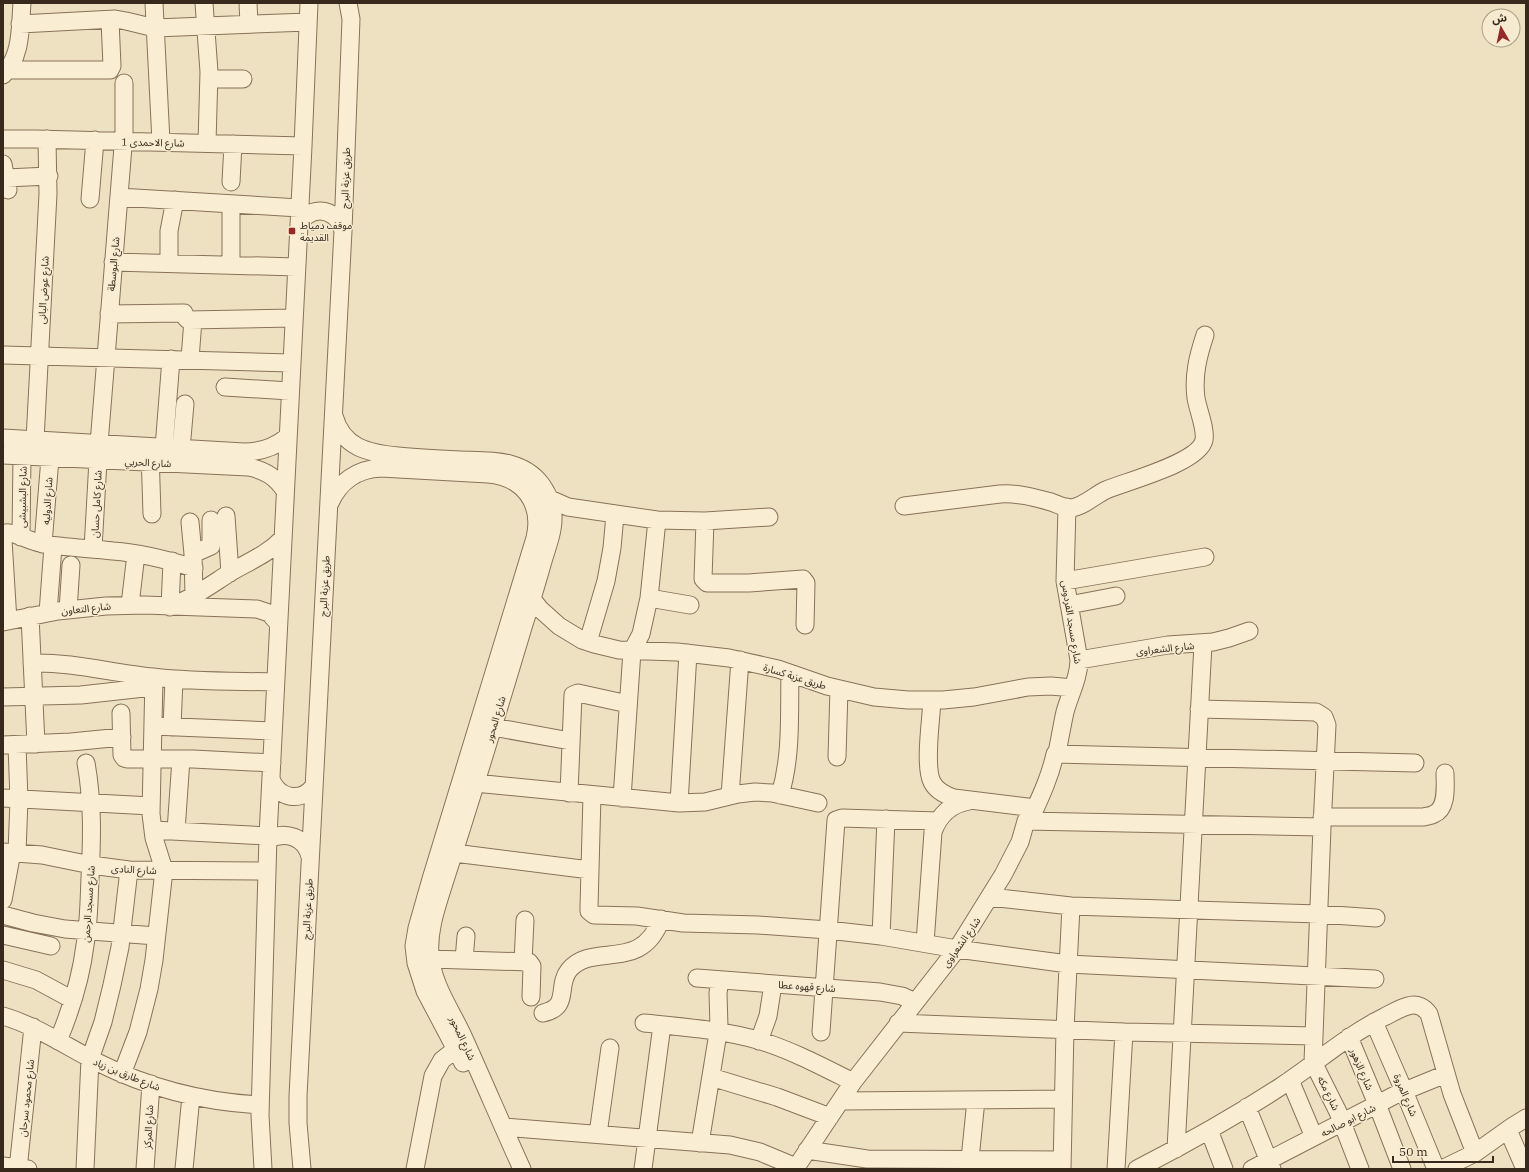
<svg xmlns="http://www.w3.org/2000/svg" width="1529" height="1172" font-family="'IBM Plex Serif','Noto Sans Arabic',serif">
  <style>
    .lines { fill: none; stroke-linecap: round; stroke-linejoin: round }
    .minor-casing { stroke: #887258; stroke-width: 19 }
    .minor { stroke: #f9eed4; stroke-width: 17 }
    .poi-dot { fill: #982727; stroke: #f6ebd0; stroke-width: 1.5 }
    .labels { text-anchor: middle; stroke-width: 3; stroke-linejoin: round; paint-order: stroke }
    .street-label { font-size: 10px; fill: #372a1d; stroke: #f6ebd0 }
    .poi-label { font-size: 10px; fill: #372a1d; stroke: #f6ebd0; text-anchor: start }
  </style>
  <rect width="100%" height="100%" fill="#eee1c1"/>
  <g class="lines">
    <defs>
      <path id="minor" d="M154 3 161 142
        M204 3 209 72 207 143
        M248 3 249 24
        M20 24 115 19 126 21 155 28 308 22
        M7 70H110L112 66 110 20
        M3 75C22 56 20 28 22 3
        M209 79H243
        M3 139H35L303 146
        M3 164 8 190
        M6 178 49 176
        M231 182 233 144
        M119 197 299 208
        M90 199 95 140
        M298 230C304 204 337 205 343 231
        M113 262 296 267
        M169 263V231L175 200
        M231 265V204
        M109 314 182 313H184L186 318 188 320 293 318
        M3 355 291 363
        M190 359 193 320
        M225 387 290 391
        M334 416C343 448 368 453 398 456 418 458 439 459 460 460 489 461 521 458 541 484 546 491 550 499 552 507 556 526 548 544 543 561 537 582 531 603 524 624 498 711 472 797 444 883 437 906 428 930 430 954 432 984 451 1010 463 1036 483 1080 502 1125 522 1169
        M3 438 244 452C260 452 275 447 287 437
        M35 440 48 194 47 139
        M99 444 124 134V83
        M164 448 171 359
        M181 449 185 404
        M150 452 152 514
        M3 455 248 467C265 470 276 477 285 491
        M550 499 568 507 657 520 705 521 769 517
        M330 503C339 482 357 469 381 468L488 474C524 477 543 504 535 538L431 879 417 928 414 946 416 963 425 991 463 1063
        M904 506 1000 494C1018 493 1033 497 1051 502 1057 504 1064 508 1071 508 1083 507 1095 495 1106 490 1127 481 1199 463 1204 440 1206 429 1198 410 1196 398 1193 376 1198 356 1205 335
        M226 516 230 573
        M705 521 703 579 707 583H749L803 579 806 583 805 625
        M190 522 193 554 194 596
        M3 537 6 533C11 531 32 542 40 543 64 548 89 548 113 551 141 553 168 560 194 568
        M21 537 22 456
        M3 540 8 621
        M43 544 50 458
        M93 549 98 460
        M193 554 211 546V520
        M1065 581 1205 557
        M649 598 690 605
        M532 599 540 609 559 626 582 640 594 644 619 650 677 652 729 658 778 669 827 686 874 697 908 700H943L974 697 1028 687 1051 686 1073 688
        M130 605 136 554
        M174 605C195 597 212 584 231 572 248 562 268 554 282 539
        M1069 605 1116 596
        M170 607 172 561
        M68 610 71 565
        M48 613 53 546
        M30 616 36 744
        M3 622 58 611 106 606 144 605 257 609 269 613 278 623
        M588 642 606 581 612 548 615 515
        M1079 660 1168 645 1213 642 1229 638 1249 631
        M32 663C73 662 112 673 153 677 194 682 235 681 275 682
        M3 697 81 695 153 687
        M932 701C931 720 924 766 932 782 936 790 945 795 954 798L1035 808
        M1199 709 1316 712 1324 717 1327 725 1322 827 1313 1062 1338 1112 1360 1169
        M121 713 122 755 124 758 127 759H193L272 763
        M153 726 273 731
        M172 727 174 679
        M493 727 570 741
        M3 745 71 742 122 737
        M1055 754 1415 763
        M837 757 839 689
        M271 779C278 798 300 803 313 787
        M475 783 679 803 705 802 738 794 755 792 772 793 818 803
        M569 793 573 695 578 693 628 704
        M592 795 589 907V911L594 915 637 916 683 923 758 925 828 930 881 936 957 949 1068 964 1375 979
        M780 795C792 755 789 714 790 673
        M730 796 740 660
        M3 798 151 806
        M622 798 632 651 641 634 649 598 657 520
        M679 803 688 653
        M1322 817H1424C1427 816 1431 816 1434 814 1448 808 1445 785 1445 773
        M1026 821 1322 827
        M153 830 268 836
        M176 831 181 759
        M268 840C285 830 306 837 310 857
        M3 852 42 855 91 865 129 870 267 871
        M17 852 19 800 17 745
        M454 853 590 870
        M990 897 1071 906 1319 914 1376 918
        M3 900 12 852
        M3 915 33 923 65 929 156 936
        M3 935 51 946
        M881 936 886 819
        M925 943 933 832C939 815 951 804 969 801
        M430 959 529 962 532 966 531 997
        M464 960 466 936
        M523 962 525 920
        M3 970 36 980 73 1000
        M697 978 880 992 902 996 915 1002
        M543 1013C571 1007 556 986 569 970 593 941 641 974 661 919
        M3 1016C37 1026 67 1047 99 1063 149 1088 204 1102 260 1105
        M1374 1022 1404 1091 1436 1169
        M644 1023C683 1027 724 1030 761 1041 793 1051 823 1067 853 1082
        M898 1023 1124 1032 1314 1036
        M821 1032 836 820 842 818 938 821
        M1349 1037 1377 1104 1402 1169
        M58 1041C71 1010 81 978 85 945 89 923 89 900 90 878 92 839 93 802 86 763
        M759 1041 768 1016 773 984
        M122 1074 138 1032 149 989 154 960 164 870 154 838 151 814 154 677
        M711 1077 777 1097 830 1117
        M1290 1080 1314 1137
        M841 1101 1063 1099
        M1247 1107 1272 1169
        M503 1127 730 1145 760 1152 796 1167
        M1209 1130 1224 1169
        M1508 1130 1525 1169
        M598 1134 610 1048
        M700 1143 719 1027 718 993 720 980
        M1176 1149 1203 644
        M807 1150 867 1159 1062 1160
        M3 1166 28 1169
        M18 1169 33 1027
        M85 1169 90 1059 103 1022 112 985 120 947 129 870
        M145 1169 151 1084
        M184 1169 191 1096
        M263 1169 260 1115 268 836 303 146 309 3
        M302 1169 298 1123V1096L343 231 351 19 348 3
        M415 1169 433 1076 442 1060 456 1049
        M643 1169 662 1025
        M795 1169 853 1082 957 949 1003 875 1020 842 1026 821 1030 820C1040 798 1050 777 1055 754L1057 752C1060 739 1062 725 1065 712 1070 694 1079 678 1079 660L1065 581 1067 507
        M969 1169 976 1100
        M1062 1169 1065 1029 1071 906
        M1116 1169 1124 1032
        M1137 1169C1186 1144 1234 1117 1280 1087 1315 1064 1346 1036 1384 1017 1392 1013 1400 1008 1408 1006 1417 1003 1424 1007 1429 1014L1452 1094 1475 1153
        M1252 1169 1397 1094 1446 1074
        M1442 1169 1475 1153 1513 1126 1526 1118"/>
    </defs>
    <use href="#minor" class="minor-casing"/>
    <use href="#minor" class="minor"/>
  </g>
  <rect class="poi-dot" x="288" y="227" width="8" height="8" rx="2"/>
  <g class="labels">
    <g class="street-label">
      <text transform="translate(153 142) rotate(1)" y="4">شارع الاحمدى 1</text>
      <text transform="translate(345 178) rotate(-88)" y="4">طريق عزبة البرج</text>
      <text transform="translate(113 264) rotate(-85)" y="4">شارع البوسطة</text>
      <text transform="translate(43 290) rotate(-87)" y="4">شارع عوض البانى</text>
      <text transform="translate(148 462) rotate(3)" y="4">شارع الحربي</text>
      <text transform="translate(22 497) rotate(-89)" y="4">شارع البشبيشى</text>
      <text transform="translate(47 501) rotate(-86)" y="4">شارع الدوليه</text>
      <text transform="translate(96 504) rotate(-87)" y="4">شارع كامل حسان</text>
      <text transform="translate(324 586) rotate(-87)" y="4">طريق عزبة البرج</text>
      <text transform="translate(86 608) rotate(-6)" y="4">شارع التعاون</text>
      <text transform="translate(1072 622) rotate(81)" y="4">شارع مسجد الفردوس</text>
      <text transform="translate(1165 648) rotate(-6)" y="4">شارع الشعراوى</text>
      <text transform="translate(795 676) rotate(17)" y="4">طريق عزبة كسارة</text>
      <text transform="translate(495 719) rotate(-73)" y="4">شارع المحور</text>
      <text transform="translate(134 869) rotate(3)" y="4">شارع النادى</text>
      <text transform="translate(88 904) rotate(-86)" y="4">شارع مسجد الرحمن</text>
      <text transform="translate(307 909) rotate(-87)" y="4">طريق عزبة البرج</text>
      <text transform="translate(961 942) rotate(-55)" y="4">شارع الشعراوى</text>
      <text transform="translate(807 986) rotate(4)" y="4">شارع قهوه عطا</text>
      <text transform="translate(463 1038) rotate(65)" y="4">شارع المحور</text>
      <text transform="translate(1362 1069) rotate(67)" y="4">شارع الزهور</text>
      <text transform="translate(127 1074) rotate(22)" y="4">شارع طارق بن زياد</text>
      <text transform="translate(1329 1093) rotate(64)" y="4">شارع مكه</text>
      <text transform="translate(1406 1095) rotate(67)" y="4">شارع المروة</text>
      <text transform="translate(26 1098) rotate(-84)" y="4">شارع محمود سرحان</text>
      <text transform="translate(1348 1120) rotate(-27)" y="4">شارع ابو صالحه</text>
      <text transform="translate(148 1127) rotate(-87)" y="4">شارع المركز</text>
    </g>
    <g class="poi-label">
      <text x="300" y="229">موقف دمياط<tspan x="300" dy="12">القديمة</tspan></text>
    </g>
  </g>
  <rect width="1529" height="1172" fill="none" stroke="#372a1d" stroke-width="8"/>
  <g transform="translate(1501 28) rotate(351)"><circle r="19" fill="#f6ebd0" stroke="#aa9e88"/>
  <path d="M0-3L7 15L0 10L-7 15Z" fill="#982727"/>
  <text y="-6" font-size="11" font-weight="bold" text-anchor="middle" fill="#372a1d">ش</text>
  </g>
  <path d="M1393 1156v6h100v-6" fill="none" stroke="#372a1d" stroke-width="2"/>
  <text x="1399" y="1156" font-size="12" fill="#372a1d" stroke="#f6ebd0" stroke-width="3" paint-order="stroke">50 m</text>
</svg>
